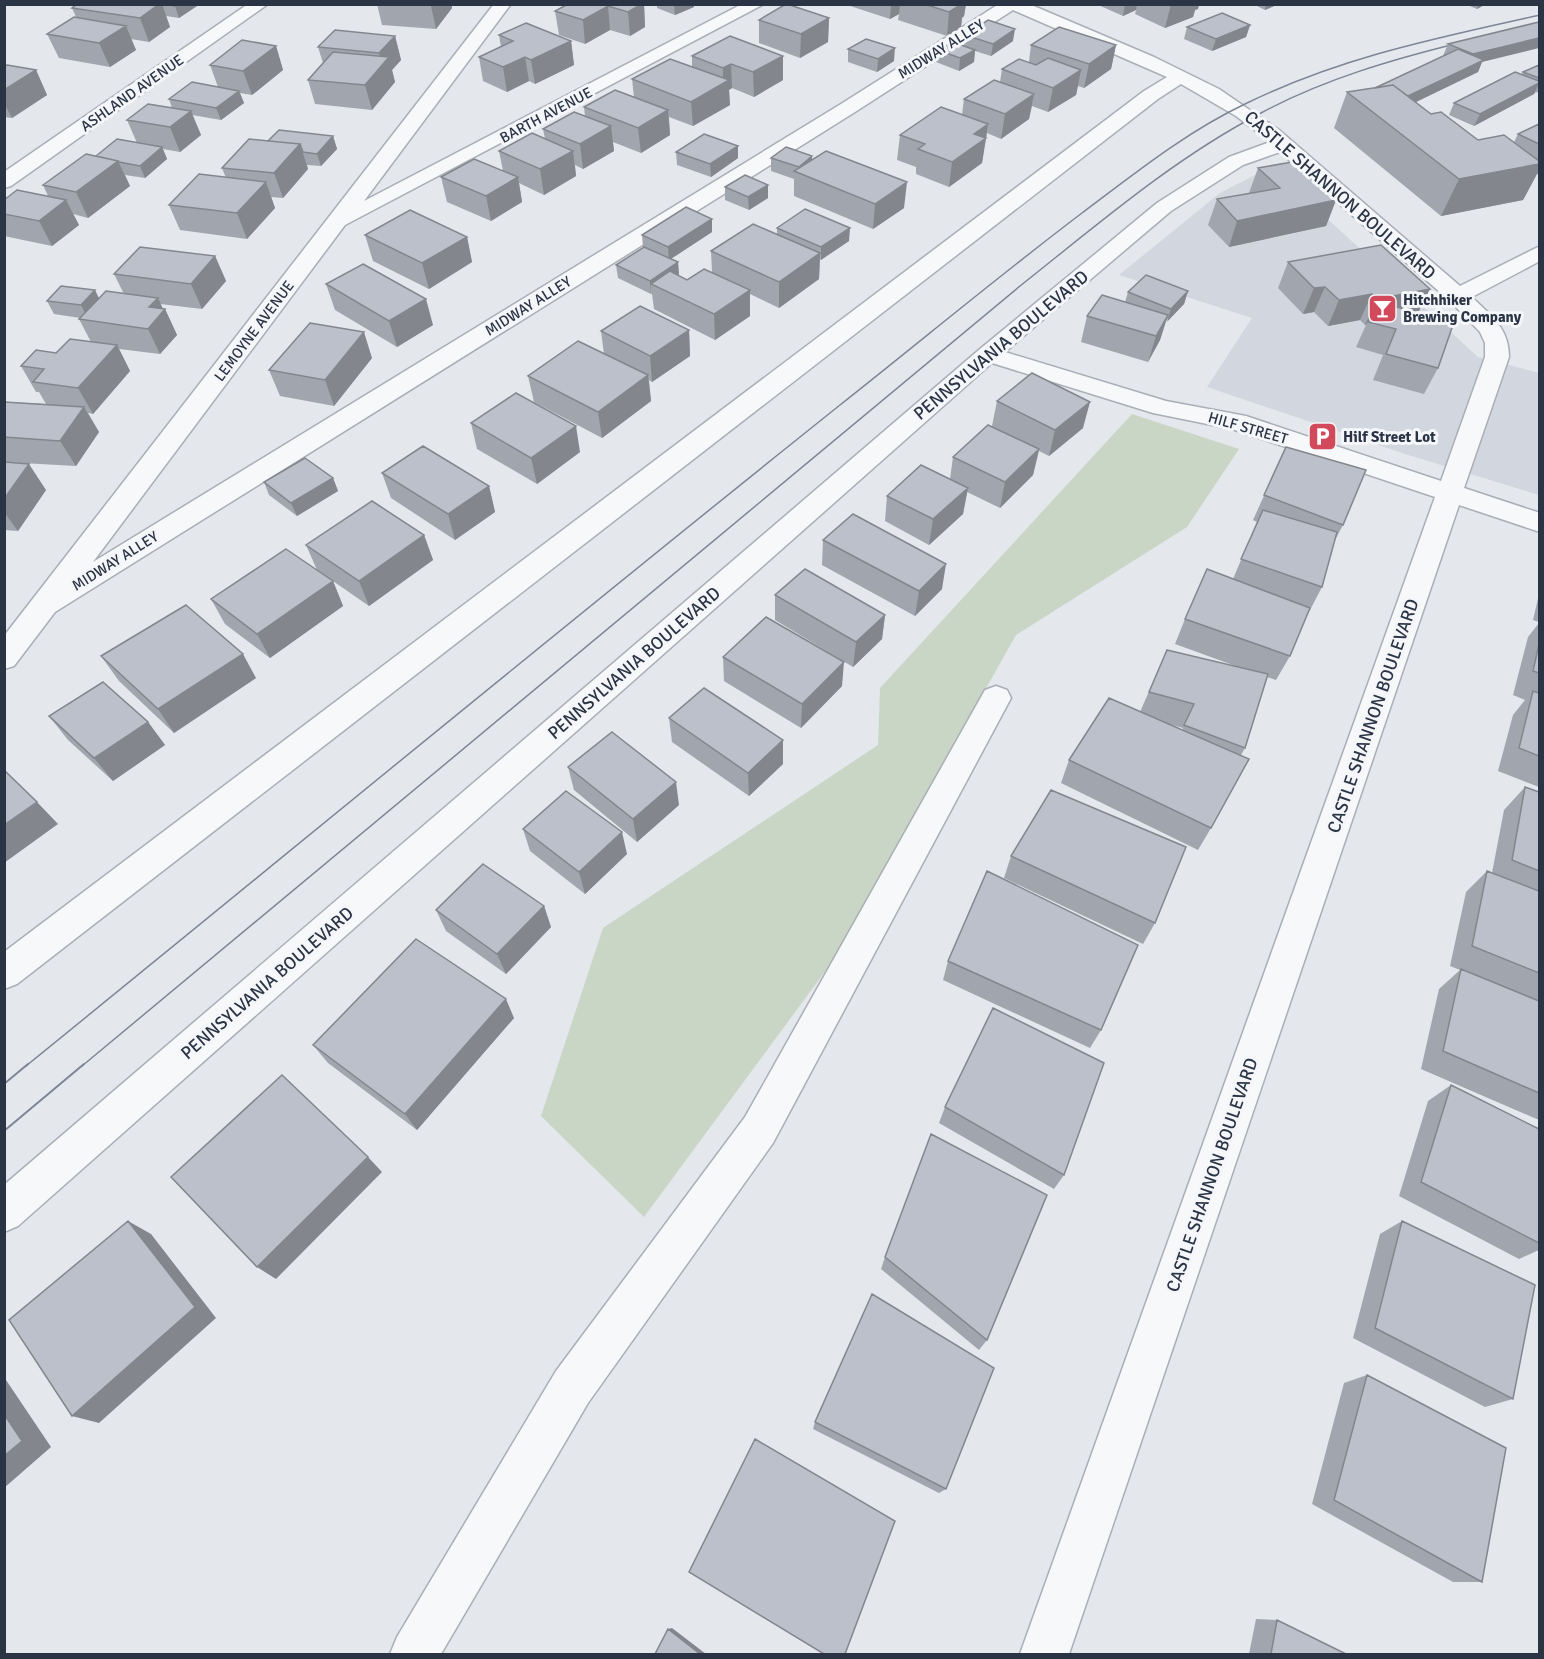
<svg xmlns="http://www.w3.org/2000/svg" width="1544" height="1659" font-family="Signika,sans-serif">
  <style>
    .built { fill: #d2d6de }
    .green { fill: #c9d6c5 }
    .lines { fill: none; stroke-linecap: round; stroke-linejoin: round }
    .minor-casing { stroke: #a9aeb7; stroke-width: 3 }
    .minor { fill: #f7f8fa; fill-rule: evenodd }
    .tram-far1 { stroke: #7d8696; stroke-width: 1.5 }
    .tram { stroke: #7d8696; stroke-width: 2 }
    .wall { fill: #a1a5ae; fill-rule: evenodd }
    .shaded-wall { fill: #83868d }
    .building { fill: #bbc0ca; stroke: #83868d; stroke-width: 1.5 }
    .labels { text-anchor: middle; stroke-width: 6; stroke-linejoin: round; paint-order: stroke }
    .far-street-label { font-size: 15px; fill: #2b3445; stroke: #f4f6f9 }
    .far-poi-label { font-size: 15px; font-weight: bold; fill: #2b3445; stroke: #f4f6f9; text-anchor: start }
    .street-label { font-size: 18px; fill: #2b3445; stroke: #f4f6f9 }
  </style>
  <rect width="100%" height="100%" fill="#e4e7ec"/>
  <path class="built" d="M1271 167 1478 357 1539 373V495L1405 454 1207 387 1252 318 1119 275 1220 193Z"/>
  <path class="green" d="M1132 414 1239 449 1187 527 1016 635 832 962 644 1217 541 1116 603 928 878 745 880 688Z"/>
  <g class="lines">
    <defs>
      <path id="minor" d="M248 4H268L11 186 4 188V172Z
        M494 4H511L364 201 742 4H764L345 225 93 562 841 104 999 4H1029L1154 57 1219 89 1279 130 1460 286 1540 246V261L1472 297C1492 317 1509 328 1509 357L1464 488 1540 513V532L1459 505 1069 1654H1020L1435 497 1232 429 1153 413 992 363 18 1226 4 1232V1185L980 349 1157 203 1229 157 1270 142 1236 116 1181 84 1158 99 17 984 4 989V952L1144 91 1167 77 1013 10 855 112 55 612 14 666 4 669V636ZM1280 152 1450 301 1480 332 1485 343V357L1441 481 1246 416 1166 401 1005 352 1171 211 1243 165Z
        M996 686 1007 690 1011 698 773 1143 588 1403 441 1654H390L397 1637 556 1371 745 1117 985 690Z"/>
    </defs>
    <use href="#minor" class="minor-casing"/>
    <use href="#minor" class="minor"/>
    <path class="tram-far1" d="M26 1066C298 845 567 623 840 405 921 341 1000 275 1082 213 1134 174 1186 132 1245 104 1341 57 1437 38 1540 15
      M82 1066 1020 286C1097 225 1173 159 1261 113 1324 79 1394 59 1463 42"/>
    <path class="tram" d="M4 1084 28 1064
      M4 1131 84 1064"/>
  </g>
  <path class="wall" d="M77 4H200L179 18 166 16 170 27 149 42 131 39 136 50 110 67 59 58 47 34 76 17 72 8Z
    M377 4H451L452 8 436 29 382 25Z
    M568 4H644L645 27 630 36 610 30 585 44 559 35 555 11Z
    M657 4H694V7L675 15 657 8Z
    M844 4H966L964 16 962 18 961 27 947 36 898 20 899 14 890 19Z
    M1096 4H1199L1198 9 1195 10 1193 17 1165 28 1135 14 1136 10 1123 16Z
    M1253 4H1279L1265 10Z
    M1465 4H1486L1477 9Z
    M829 18 828 42 800 58 759 43V20Z
    M1539 22 1482 62 1478 72 1416 102 1431 114 1478 140 1514 142 1518 134 1539 124V175L1537 174 1523 200 1441 216 1334 128 1347 92 1375 88 1443 56 1448 44Z
    M1250 25 1246 37 1212 51 1184 39 1187 27Z
    M499 35 571 41 574 65 535 84 529 81 507 92 483 81 479 57 501 47Z
    M965 35 1013 41 991 56 975 51 974 62 959 71 936 62 938 50 964 46Z
    M395 36 401 60 392 70 395 82 372 110 315 104 308 80 323 63 318 47Z
    M730 36 783 80 754 97 732 88 729 90 730 105 693 126 669 117 670 135 641 153 613 142 614 151 583 169 575 165 576 176 544 195 519 183 522 202 491 221 447 202 441 177 503 171 499 151 545 139 543 129 585 116 584 107 634 97 632 79 692 67V56Z
    M1031 45H1116L1111 69 1084 88 1078 86 1076 95 1048 112 1032 106 1029 119 1001 139 987 133 982 163 949 187 916 174V167L897 160 900 135 962 115 964 99 1000 82 1002 69 1029 62Z
    M276 46 283 70 252 95 240 93 244 103 221 120 192 115 201 135 180 152 163 149 167 159 145 178 125 175 130 186 88 218 73 214 79 225 52 246 4 236V200L48 196 43 185 96 156 137 143 127 120 172 108 169 99 218 87 210 65Z
    M848 49 894 61 877 72 848 62Z
    M1539 65V93L1536 92 1534 94 1474 126 1449 115 1454 103 1522 74 1523 72Z
    M4 67 36 70 47 95 12 118 4 117Z
    M333 136 337 149 321 166 307 165 308 169 283 198 271 197 275 208 247 239 180 230 169 205 226 178 222 168 268 141Z
    M738 146V158L711 177 677 165 676 152Z
    M771 158 812 159 904 208 873 229 794 196V179L771 171Z
    M1258 168 1336 200 1326 226 1229 247 1208 225 1217 199 1250 193H1249Z
    M725 187 768 198 749 210 725 200Z
    M712 219V232L671 259 678 262 679 276 687 280 712 272 711 251 777 234V228L849 241 820 260 819 279 779 308 750 294V316L715 340 654 309 652 294H651L618 278 616 265 643 248 642 235Z
    M365 235 467 237 472 262 429 289 373 261Z
    M1381 245 1418 313 1438 368 1424 394 1373 380 1383 355 1356 347 1366 325H1365L1360 320 1328 326 1314 312 1303 314 1278 288 1288 262Z
    M215 256 226 281 202 309 160 304 163 309H165L177 335 160 354 119 349 130 371 93 414 88 413 99 432 76 466 4 462V402L46 404 39 392H36L21 366 91 342 79 319 80 318 54 314 47 301 99 298 124 294 114 274Z
    M326 284 433 325 397 347 335 310Z
    M1188 291 1184 304 1166 321 1160 340 1148 362 1081 342 1087 316 1125 302 1128 292Z
    M689 330 690 356 652 382 649 380 651 401 602 438 534 402 528 376 604 354 601 331Z
    M372 358 334 406 280 396 269 370Z
    M997 401 1083 428 1049 456 1039 451 1033 475 1000 508 967 492 963 514 929 545 885 521 887 496 950 479 953 457 992 426Z
    M471 423 580 452 537 484 477 449Z
    M1286 447 1343 525 1335 540 1322 587 1309 612H1308L1290 656 1276 680 1267 677 1245 748 1241 755 1211 828 1198 850 1061 783 1069 760 1140 712 1167 650 1241 668 1175 644 1185 619 1233 579 1257 522 1253 520ZM1169 724 1183 728 1182 730Z
    M4 462 46 490 18 531 4 530Z
    M382 473 489 486 495 512 455 540 391 498Z
    M333 478 338 491 297 516 269 495 264 482Z
    M424 535 433 560 369 606 317 570 306 545Z
    M823 540 942 589 915 616 822 565Z
    M333 581 343 606 270 658 225 624 211 599Z
    M1539 594V622L1533 620Z
    M775 595 885 615 882 639 853 667 775 620Z
    M1539 623V787L1498 771 1513 715 1525 700 1513 695 1528 637Z
    M101 656 256 678 174 733 119 681Z
    M723 657 842 686 801 728 724 681Z
    M49 716 148 722 165 745 113 781 68 740Z
    M669 718 783 764 749 796 672 742Z
    M568 767 679 805 637 842 574 790Z
    M1525 787 1539 792V1120L1421 1069 1439 989 1460 970 1450 966 1466 892 1487 871 1492 873 1504 810Z
    M523 829 627 854 585 894 530 851Z
    M1011 856 1155 923 1143 944 1004 878Z
    M544 906 551 927 506 974 446 931 436 910Z
    M948 961 1101 1030 1090 1048 943 980Z
    M514 1018 417 1130 328 1063 313 1045Z
    M1451 1085 1539 1129V1250L1519 1259 1399 1196 1428 1101Z
    M945 1107 1064 1175 1054 1189 939 1123Z
    M1402 1221 1513 1399 1485 1407 1353 1338 1380 1234Z
    M885 1257 987 1340 979 1350 881 1269Z
    M1367 1375 1482 1582H1453L1312 1504 1344 1383Z
    M815 1422 946 1489 939 1493 813 1429Z
    M1256 1619 1277 1620 1346 1654H1249Z"/>
  <path class="shaded-wall" d="M159 4H162L170 27 149 42 140 18Z
    M178 4H200L179 18 175 6Z
    M432 4H451L452 8 436 29 431 6Z
    M642 4H644L645 27 630 36 628 12Z
    M674 4H694V7L675 15Z
    M891 4H900L899 14 890 19Z
    M955 4H966L964 16 962 18 961 27 947 36 949 12Z
    M1125 4H1137L1136 10 1123 16Z
    M1171 4H1199L1198 9 1195 10 1193 17 1165 28Z
    M1266 4H1279L1265 10Z
    M1479 4H1486L1477 9Z
    M608 6 610 30 585 44 583 20Z
    M829 18 828 42 800 58 801 34Z
    M1250 25 1246 37 1212 51 1216 39Z
    M126 26 136 50 110 67 99 43Z
    M1015 29 1013 41 991 56 993 44Z
    M395 36 401 60 392 70 395 82 372 110 365 85 382 65 379 53Z
    M1539 38V48L1482 62 1478 72 1391 114 1396 101 1467 66 1473 54Z
    M571 41 574 65 535 84 531 60Z
    M1116 45 1111 69 1084 88 1089 64Z
    M276 46 283 70 252 95 243 71Z
    M895 48 894 61 877 72 878 59Z
    M975 50 974 62 959 71 960 58Z
    M783 56V80L754 97 753 72Z
    M525 57 529 81 507 92 503 67Z
    M731 64 732 88 729 90 730 105 693 126 691 102 723 84V68Z
    M36 70 47 95 12 118 4 103V90Z
    M1081 70 1076 95 1048 112 1053 88Z
    M1539 83 1534 94 1474 126 1480 114Z
    M239 91 244 103 221 120 216 108Z
    M1034 94 1029 119 1001 139 1005 114Z
    M668 110 670 135 641 153 638 128Z
    M191 111 201 135 180 152 170 127Z
    M988 124 982 163 949 187 952 162 974 134Z
    M611 126 614 151 583 169 580 144Z
    M333 136 337 149 321 166 317 154Z
    M300 144 308 169 283 198 274 173Z
    M738 146V158L711 177 710 164Z
    M162 147 167 159 145 178 140 166Z
    M573 151 576 176 544 195 540 169Z
    M812 156V168L798 172 799 167Z
    M118 161 130 186 88 218 76 192Z
    M1539 164V170L1523 200 1441 216 1459 179Z
    M518 177 522 202 491 221 486 196Z
    M266 182 275 208 247 239 237 213Z
    M907 182 904 208 873 229 875 204Z
    M768 185V198L749 210 748 197Z
    M66 200 79 225 52 246 39 221Z
    M1336 200 1326 226 1229 247 1237 221Z
    M712 219V232L669 260 668 247Z
    M850 228 849 241 821 260V247Z
    M467 237 472 262 429 289 422 263Z
    M820 253 819 279 779 308V282Z
    M215 256 226 281 202 309 191 284Z
    M678 262 679 276 651 284V294L650 281Z
    M1325 287 1314 312 1303 314 1314 288Z
    M1430 289 1417 315 1377 302 1366 325H1365L1377 299Z
    M95 290 102 304 88 319 81 305Z
    M750 290V316L715 340 714 314Z
    M1188 291 1184 304 1167 322 1171 309Z
    M1372 294 1360 320 1328 326 1339 300Z
    M158 298 164 311 165 309 177 335 160 354 148 329 149 307Z
    M426 299 433 325 397 347 389 321Z
    M1168 315 1160 340 1148 362 1156 336Z
    M689 330 690 356 652 382 650 356Z
    M364 332 372 358 334 406 325 380Z
    M117 345 130 371 93 414 78 388Z
    M648 375 651 401 602 438 598 412Z
    M1090 402 1083 428 1049 456 1055 430Z
    M84 407 99 432 76 466 60 441Z
    M576 426 580 452 537 484 531 458Z
    M1039 449 1033 475 1000 508 1005 482Z
    M29 464 46 490 18 531 4 512V499Z
    M333 478 338 491 297 516 291 503Z
    M489 486 495 512 455 540 448 514Z
    M968 488 963 514 929 545 933 519Z
    M424 535 433 560 369 606 359 581Z
    M946 564 942 589 915 616 919 591Z
    M333 581 343 606 270 658 257 634Z
    M885 615 882 639 853 667 856 642Z
    M243 654 256 678 174 733 158 709Z
    M844 662 842 686 801 728 802 704Z
    M148 722 165 745 113 781 94 758Z
    M783 740V764L749 796 748 773Z
    M676 782 679 805 637 842 633 819Z
    M37 802 58 824 4 863V825Z
    M622 832 627 854 585 894 579 872Z
    M544 906 551 927 506 974 497 954Z
    M506 999 514 1018 417 1130 405 1114Z
    M368 1157 382 1172 276 1279 257 1267Z
    M128 1221 151 1234 216 1318 99 1423 72 1416Z
    M4 1377 51 1447 4 1488Z
    M672 1628 706 1654H700L668 1629Z"/>
  <path class="building" d="M77 4H159L140 18 72 8Z
    M163 4H178L175 6Z
    M568 4H642L628 12 608 6 583 20 555 11Z
    M786 4H787L829 18 801 34 759 20Z
    M924 4H962L949 12Z
    M1222 13 1250 25 1216 39 1187 27Z
    M74 17 126 26 99 43 47 34Z
    M988 20 1015 29 993 44 965 35Z
    M1539 22V38L1473 54 1448 44Z
    M526 23 571 41 531 60 525 57 503 67 479 57 513 41 499 35Z
    M1059 27 1116 45 1089 64 1031 45Z
    M335 30 395 36 379 53 318 47Z
    M730 36 783 56 753 72 731 64 723 68 692 56Z
    M866 39 895 48 878 59 848 49Z
    M242 40 276 46 243 71 210 65Z
    M953 42 975 50 960 58 938 50Z
    M1458 49 1484 60 1408 96 1393 85 1375 88Z
    M333 52 389 57 365 85 308 80Z
    M1048 58 1081 70 1053 88 1002 69 1019 59 1036 65Z
    M670 59 729 80 691 102 632 79Z
    M7 65 36 70 4 90V67Z
    M1539 65V78L1523 72Z
    M1515 72 1539 81V83L1480 114 1454 103Z
    M994 80 1034 94 1005 114 964 99Z
    M192 82 239 91 216 108 169 99Z
    M1393 85 1431 114 1441 112 1478 140 1504 135 1539 161V164L1459 179 1347 92Z
    M615 90 668 110 638 128 584 107Z
    M148 104 191 111 170 127 127 120Z
    M941 107 988 124 974 134 986 138 952 162 918 149 925 144 900 135Z
    M574 112 611 126 580 144 543 129Z
    M1539 124V144L1518 134Z
    M279 130 333 136 317 154 303 152 300 144 268 141Z
    M532 133 573 151 540 169 499 151Z
    M704 134 738 146 710 164 676 152Z
    M117 139 162 147 140 166 119 162 118 161 96 156Z
    M249 139 300 144 274 173 222 168Z
    M786 147 812 156 799 167 771 158Z
    M826 151 907 182 875 204 794 171Z
    M86 154 118 161 76 192 43 185Z
    M474 159 518 177 486 196 441 177Z
    M1292 162 1336 200 1237 221 1217 199 1280 188 1258 168Z
    M199 174 266 182 237 213 169 205Z
    M745 175 768 185 748 197 725 187Z
    M17 190 66 200 39 221 4 214V200Z
    M686 207 712 219 668 247 642 235Z
    M805 209 850 228 821 247 777 228Z
    M410 210 467 237 422 263 365 235Z
    M753 224 820 253 779 282 711 251Z
    M1381 245 1430 289 1377 299 1372 294 1339 300 1325 287 1314 288 1288 262Z
    M140 247 215 256 191 284 114 274Z
    M644 247 678 262 650 281 616 265Z
    M363 264 426 299 389 321 326 284Z
    M704 269 750 290 714 314 651 284 670 271 687 280Z
    M1146 275 1188 291 1171 309 1128 292Z
    M61 286 95 290 81 305 47 301Z
    M106 291 158 298 149 307 165 309 148 329 79 319Z
    M1102 295 1168 315 1156 336 1087 316Z
    M1377 302 1454 322 1438 368 1386 354 1396 329 1368 322Z
    M640 306 689 330 650 356 601 331Z
    M310 323 364 332 325 380 269 370Z
    M70 339 117 345 78 388 33 382 44 369 21 366 36 350 56 353Z
    M578 341 648 375 598 412 528 376Z
    M1032 373 1090 402 1055 430 997 401Z
    M516 393 576 426 531 458 471 423Z
    M4 402 84 407 60 441 4 437Z
    M988 425 1039 449 1005 482 953 457Z
    M423 446 489 486 448 514 382 473Z
    M1286 447 1366 470 1343 525 1264 495Z
    M305 458 333 478 291 503 264 482Z
    M4 462 29 464 4 499Z
    M921 465 968 488 933 519 887 496Z
    M372 501 424 535 359 581 306 545Z
    M1263 510 1337 532 1322 587 1241 559Z
    M853 514 946 564 919 591 823 540Z
    M286 549 333 581 257 634 211 599Z
    M805 569 885 615 856 642 775 595Z
    M1207 569 1310 608 1290 656 1185 619Z
    M186 605 243 654 158 709 101 656Z
    M766 617 844 662 802 704 723 657Z
    M1539 644V673L1533 671Z
    M1167 650 1268 674 1245 748 1184 725 1194 704 1149 692Z
    M103 682 148 722 94 758 49 716Z
    M704 688 783 740 748 773 669 718Z
    M1533 691 1539 693V756L1519 748Z
    M1109 698 1249 759 1211 828 1069 760Z
    M612 732 676 782 633 819 568 767Z
    M4 770 37 802 4 825Z
    M1525 787 1539 792V871L1512 860Z
    M1051 790 1186 847 1155 923 1011 856Z
    M566 791 622 832 579 872 523 829Z
    M483 864 544 906 497 954 436 910Z
    M987 871 1138 945 1101 1030 948 961Z
    M1487 871 1539 891V973L1472 946Z
    M416 939 506 999 405 1114 313 1045Z
    M1461 969 1539 1001V1093L1443 1051Z
    M993 1008 1104 1063 1064 1175 945 1107Z
    M282 1075 368 1157 257 1267 171 1177Z
    M1451 1085 1539 1129V1243L1421 1182Z
    M931 1134 1047 1195 987 1340 885 1257Z
    M128 1221 195 1307 72 1416 9 1320Z
    M1402 1221 1535 1285 1513 1399 1375 1328Z
    M872 1294 994 1368 946 1489 815 1422Z
    M1367 1375 1506 1448 1482 1582 1334 1500Z
    M4 1414 22 1441 4 1456Z
    M755 1439 895 1521 845 1654H824L689 1572Z
    M1277 1620 1346 1654H1271Z
    M668 1629 700 1654H655Z"/>
  <defs>
    <symbol id="bar-square" viewBox="-11 -11 22 22"><rect x="-9" y="-9" width="18" height="18" rx="4" fill="#d1495b" stroke="#f4f6f9"/><path d="M-6-5H6L.8 .8V4.5H3.5V6h-7V4.5H-.8V.8Z" fill="#fff"/></symbol>
    <symbol id="parking-square" viewBox="-11 -11 22 22"><rect x="-9" y="-9" width="18" height="18" rx="4" fill="#d1495b" stroke="#f4f6f9"/><path d="M-3.5-5.5H1a3.5 3.5 0 0 1 0 7H-1V5.5H-3.5ZM-1-3.4V-.6H.8a1.4 1.4 0 0 0 0-2.8Z" fill="#fff"/></symbol>
  </defs>
  <g fill-rule="evenodd">
    <use href="#bar-square" x="1366" y="292" width="33" height="33"/>
    <use href="#parking-square" x="1306" y="420" width="33" height="33"/>
  </g>
  <g class="labels">
    <g class="far-street-label">
      <text transform="translate(941 49) rotate(-32)" y="5">MIDWAY ALLEY</text>
      <text transform="translate(132 93) rotate(-35)" y="5">ASHLAND AVENUE</text>
      <text transform="translate(546 115) rotate(-28)" y="5">BARTH AVENUE</text>
      <text transform="translate(528 306) rotate(-32)" y="5">MIDWAY ALLEY</text>
      <text transform="translate(254 331) rotate(-53)" y="5">LEMOYNE AVENUE</text>
      <text transform="translate(1248 428) rotate(16)" y="5">HILF STREET</text>
      <text transform="translate(115 561) rotate(-32)" y="5">MIDWAY ALLEY</text>
    </g>
    <g class="far-poi-label">
      <text x="1403" y="305">Hitchhiker<tspan x="1403" dy="17">Brewing Company</tspan></text>
      <text x="1343" y="442">Hilf Street Lot</text>
    </g>
    <g class="street-label">
      <text transform="translate(1340 195) rotate(41)" y="6">CASTLE SHANNON BOULEVARD</text>
      <text transform="translate(1001 345) rotate(-40)" y="6">PENNSYLVANIA BOULEVARD</text>
      <text transform="translate(634 663) rotate(-41)" y="6">PENNSYLVANIA BOULEVARD</text>
      <text transform="translate(1373 716) rotate(-71)" y="6">CASTLE SHANNON BOULEVARD</text>
      <text transform="translate(267 983) rotate(-41)" y="6">PENNSYLVANIA BOULEVARD</text>
      <text transform="translate(1212 1175) rotate(-71)" y="6">CASTLE SHANNON BOULEVARD</text>
    </g>
  </g>
  <rect width="1544" height="1659" fill="none" stroke="#2b3445" stroke-width="12"/>
</svg>
